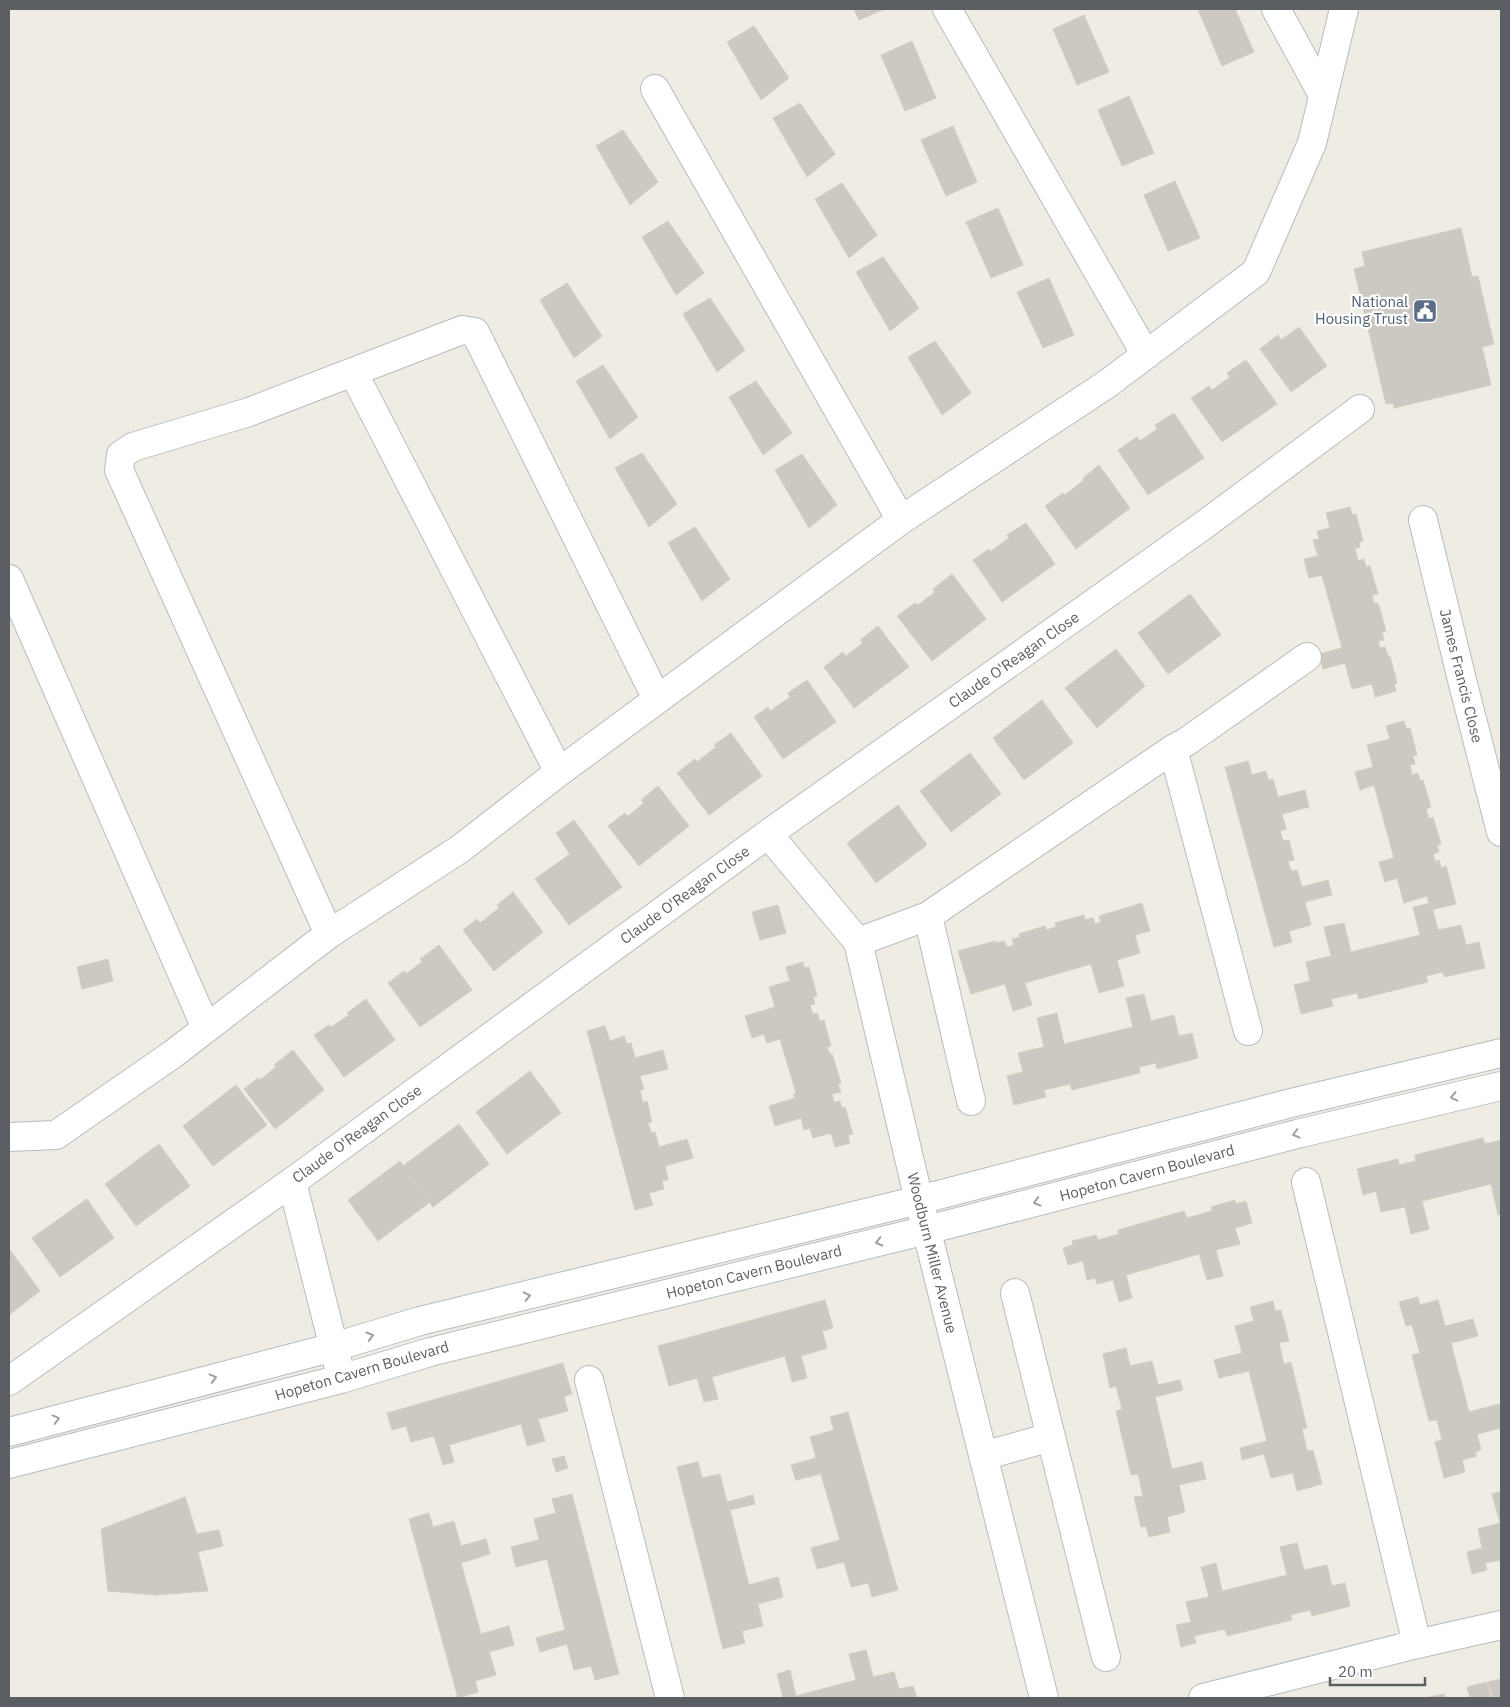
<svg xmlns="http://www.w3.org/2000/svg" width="1510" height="1707" font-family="'IBM Plex Sans',sans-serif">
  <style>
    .building { fill: #ccc9c2; stroke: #d4cec0 }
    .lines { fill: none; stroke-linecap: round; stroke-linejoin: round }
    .street-casing { stroke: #b8bbc0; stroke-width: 30 }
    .street { stroke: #fff; stroke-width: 28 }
    .oneway { stroke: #9d9fa2 }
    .labels { text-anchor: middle; stroke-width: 4.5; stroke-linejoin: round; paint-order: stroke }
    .service-label { font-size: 15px; fill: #4e5e75; stroke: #fff; text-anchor: end }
    .street-label { font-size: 15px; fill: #5b5f64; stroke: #fff }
  </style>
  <rect width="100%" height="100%" fill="#efece3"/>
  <path class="building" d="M854 9H885L859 20Z
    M1198 9H1235L1254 52 1222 66Z
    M1084 15 1109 72 1077 85 1053 29Z
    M754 26 789 78 761 100 727 42Z
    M912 41 936 98 905 111 881 55Z
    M1129 96 1154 153 1122 166 1098 110Z
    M800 103 835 154 807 177 773 118Z
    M953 126 977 182 946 196 921 140Z
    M623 130 658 182 630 205 596 146Z
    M1175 181 1200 238 1168 251 1144 195Z
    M842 183 877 235 849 258 815 199Z
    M998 208 1023 265 991 278 966 222Z
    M668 221 704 273 676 295 642 237Z
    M1461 228 1472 277 1478 276 1494 344 1482 347 1491 385 1394 408 1393 403 1386 404 1354 269 1365 266 1362 252Z
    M883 257 919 308 890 331 856 272Z
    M1049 278 1074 335 1043 348 1017 292Z
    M567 283 602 336 574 358 540 300Z
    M710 298 745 350 717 372 683 314Z
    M1299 327 1327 366 1291 392 1260 349 1278 335 1281 340Z
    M935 341 971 393 942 415 908 357Z
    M1246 360 1277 404 1222 442 1191 398 1209 386 1212 390 1230 377 1227 373Z
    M603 365 638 417 610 439 576 381Z
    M756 381 792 433 763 455 729 397Z
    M1174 413 1204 458 1148 495 1118 450 1137 437 1140 441 1157 429 1155 425Z
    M642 453 677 504 649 527 615 468Z
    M802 454 837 505 809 528 775 470Z
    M1099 465 1130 508 1076 549 1045 506 1063 493 1065 495 1084 480 1083 478Z
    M1350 507 1352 515 1356 514 1363 541 1359 542 1360 547 1355 549 1358 561 1364 559 1366 567 1370 566 1378 594 1372 595 1374 603H1378L1386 631 1382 632 1384 640 1378 641 1380 648 1385 647 1388 656H1390L1397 683 1394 684 1396 691 1375 697 1372 684 1352 689 1345 663 1323 669 1319 654 1342 648 1322 575 1309 578 1304 559 1318 556 1313 540 1319 539 1317 531 1330 528 1326 513Z
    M1026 523 1055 564 1002 602 973 560 989 549 990 552 1009 538 1007 535Z
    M695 527 730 579 702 601 668 543Z
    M952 574 986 619 932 661 897 616 915 603 918 605 935 592 933 589Z
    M1190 594 1221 635 1168 674 1138 633Z
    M878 626 909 667 854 708 824 667 843 652 846 656 863 643 860 640Z
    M1116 649 1145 686 1097 728 1065 688Z
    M807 680 836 722 783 759 754 717 768 707 770 711 790 697 788 693Z
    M1042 700 1073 743 1024 780 993 738Z
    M1404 721 1406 729 1410 728 1417 755 1413 756 1415 764 1410 765 1412 775 1418 773 1420 781 1423 780 1431 807 1426 809 1429 819 1433 817 1441 844 1437 845 1439 852 1433 854 1435 862 1439 860 1441 868 1446 866 1456 904 1431 910 1427 896 1404 903 1397 878 1385 882 1379 862 1394 858 1374 785 1360 790 1355 772 1373 767 1367 745 1390 739 1386 726Z
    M731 733 762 776 709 815 677 773 695 759 697 762 716 747 714 745Z
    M970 753 1001 794 951 832 920 791Z
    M1248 761 1252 775 1266 771 1268 780 1273 779 1278 797 1305 790 1309 807 1282 814 1286 829 1280 831 1283 841 1289 840 1294 860 1288 861 1291 871 1297 870 1302 887 1328 880 1332 895 1305 902 1311 925 1289 931 1292 942 1274 947 1225 767Z
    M658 786 689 826 639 866 608 826 625 813 628 816 644 803 641 800Z
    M898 805 927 845 876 883 847 843Z
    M574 820 622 887 569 925 535 879 570 854 556 833Z
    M513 892 543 932 494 971 463 930 477 919 480 923 499 908 497 905Z
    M1142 903 1150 931 1135 935 1140 953 1117 960 1124 986 1099 993 1091 964 1025 983 1032 1005 1013 1011 1005 984 971 994 958 951 995 941V943L1004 941 1007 947 1014 945 1012 939 1020 937 1019 934 1045 926 1046 930 1056 927 1055 923 1084 915 1085 920 1093 918 1095 924 1101 922 1099 916Z
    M1431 903 1438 930 1461 925 1466 945 1479 942 1485 968 1444 977 1443 972 1426 976 1428 982 1359 999 1357 993 1331 999 1333 1006 1301 1014 1294 985 1310 981 1306 962 1331 956 1324 927 1344 923 1351 952 1420 935 1413 907Z
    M778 905 786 933 760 940 752 912Z
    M439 945 472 990 420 1027 388 983 404 971 406 974 422 962 420 959Z
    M108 959 113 981 82 989 77 967Z
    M803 962 804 968 809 967 817 996 813 997 815 1004 810 1005 813 1014 817 1013 820 1021 824 1020 831 1046 827 1047 830 1055 832 1054 841 1083 838 1084 841 1092 832 1094 834 1102 840 1101 842 1108 845 1107 853 1134 848 1135 850 1143 835 1147 831 1133 813 1138 810 1128 804 1130 801 1118 775 1126 769 1106 795 1098 793 1094 796 1093 780 1039 767 1043 764 1034 752 1038 745 1016 775 1007 769 987 790 981 786 967Z
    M1144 994 1151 1021 1174 1015 1179 1036 1192 1033 1198 1058 1157 1069 1156 1063 1139 1067 1140 1073 1072 1090 1070 1084 1044 1090 1046 1097 1014 1105 1007 1076 1023 1072 1018 1053 1044 1047 1037 1018 1057 1013 1064 1044 1133 1027 1126 998Z
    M366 999 395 1040 344 1077 314 1035 329 1025 331 1027 349 1015 347 1013Z
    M605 1026 610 1041 624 1036 627 1044 631 1043 635 1058 663 1050 668 1069 640 1076 644 1089 640 1090 643 1103 647 1101 652 1122 648 1123 651 1133 655 1132 659 1147 687 1139 693 1158 665 1166 668 1180 662 1181 664 1189 649 1193 653 1205 635 1210 587 1031Z
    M293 1050 324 1090 275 1129 244 1089 258 1078 260 1080 276 1067 274 1065Z
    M530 1071 561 1113 507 1154 476 1112Z
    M236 1085 267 1125 213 1166 183 1126Z
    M459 1124 489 1164 433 1207 403 1166Z
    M1483 1138 1485 1144 1501 1140V1214L1498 1215 1491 1184 1422 1201 1429 1229 1411 1234 1405 1207 1381 1212 1376 1191 1363 1195 1357 1169 1398 1159 1399 1165 1416 1161 1415 1155Z
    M159 1144 190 1186 136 1226 105 1184Z
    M400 1161 430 1202 378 1241 348 1200Z
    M87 1199 114 1238 60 1277 32 1238Z
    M1235 1200 1236 1204 1246 1201 1252 1223 1235 1228 1240 1244 1216 1250 1223 1276 1207 1280 1199 1254 1126 1275 1132 1298 1119 1302 1113 1280 1097 1284 1095 1278 1087 1280 1083 1261 1068 1265 1063 1248 1073 1245 1072 1241 1096 1235 1098 1240 1119 1234 1118 1230 1184 1211 1187 1218 1212 1211 1211 1207Z
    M10 1250 40 1291 9 1315V1251Z
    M1418 1297 1420 1305 1438 1300 1445 1326 1473 1319 1478 1336 1451 1343 1469 1412 1499 1404 1501 1414V1428L1477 1434 1481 1450 1475 1452 1477 1456 1462 1460 1465 1472 1444 1478 1435 1442 1442 1440 1437 1420 1429 1421 1412 1355 1420 1353 1412 1325 1406 1326 1399 1302Z
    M825 1300 833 1328 822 1331 827 1348 801 1356 807 1378 792 1382 785 1356 712 1377 718 1399 704 1402 697 1378 669 1386 658 1346Z
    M1273 1301 1275 1311 1281 1310 1289 1341 1279 1343 1284 1364 1291 1362 1307 1428 1302 1429 1307 1451 1313 1450 1322 1484 1297 1491 1293 1473 1271 1478 1264 1454 1242 1460 1240 1448 1267 1441 1249 1371 1219 1378 1214 1360 1242 1353 1235 1326 1254 1321 1250 1307Z
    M1126 1348 1130 1366 1152 1361 1158 1385 1180 1380 1183 1390 1155 1397 1172 1469 1202 1462 1206 1479 1179 1485 1185 1512 1167 1517 1170 1532 1149 1537 1146 1526 1141 1527 1134 1497 1143 1496 1138 1474 1131 1475 1116 1411 1122 1409 1116 1386 1110 1388 1103 1354Z
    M563 1363 572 1394 564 1397 568 1411 538 1419 545 1441 527 1446 521 1424 449 1445 454 1462 443 1465 434 1436 411 1442 406 1426 392 1430 387 1413Z
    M848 1412 898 1590 872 1597 868 1583 851 1587 844 1562 817 1569 811 1548 840 1540 821 1474 796 1480 791 1465 816 1458 810 1437 834 1430 830 1417Z
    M564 1456 568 1468 556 1472 552 1459Z
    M698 1462 702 1478 720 1474 727 1502 753 1495 755 1504 730 1510 749 1585 778 1577 783 1597 758 1604 763 1626 742 1631 745 1643 723 1649 677 1467Z
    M1501 1491V1560L1485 1563 1487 1570 1472 1574 1467 1552 1482 1548 1478 1529 1500 1523 1492 1494Z
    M572 1494 619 1674 595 1680 591 1666 574 1670 567 1644 540 1652 536 1638 565 1630 547 1559 516 1567 511 1547 539 1540 534 1519 556 1513 552 1499Z
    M185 1497 197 1534 219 1530 223 1546 198 1552 208 1591 155 1595 108 1591 101 1529Z
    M429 1513 433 1527 454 1521 461 1546 486 1539 490 1554 461 1563 481 1634 509 1626 514 1645 489 1652 496 1675 475 1681 478 1692 458 1698 409 1519Z
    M1297 1543 1304 1570 1327 1565 1332 1586 1345 1583 1350 1606 1312 1616 1310 1610 1290 1615 1292 1620 1227 1636 1225 1629 1194 1636 1196 1643 1181 1647 1176 1625 1191 1622 1186 1602 1209 1597 1201 1567 1216 1563 1222 1591 1287 1575 1280 1547Z
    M866 1650 873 1677 894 1672 899 1689 913 1686 917 1698H783L777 1674 790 1670 796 1696 856 1680 849 1654Z
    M1501 1679V1698H1493L1488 1682Z
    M1487 1682 1491 1698H1470L1467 1687Z
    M1444 1694 1445 1698H1425Z"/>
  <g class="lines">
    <defs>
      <path id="street" d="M947 9 1146 355
        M1276 9 1323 95
        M655 89 901 520
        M353 372 559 772
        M1423 520 1463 684 1501 832
        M9 579 206 1028
        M1173 749 1248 1031
        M768 834 858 942 919 1200 1044 1698
        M928 916 971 1101
        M329 934 119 470 121 455 133 447 249 412 462 330 475 332 657 699
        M858 942 928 916 1173 749 1186 742 1307 657
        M9 1137 56 1135 173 1054 329 934 460 849 559 772 901 520 1107 384 1256 272 1312 143 1344 9
        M292 1182 338 1364
        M1306 1182 1417 1644
        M1015 1293 1106 1657
        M589 1380 670 1698
        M9 1381 292 1182 768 834 1204 525 1360 409
        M9 1432 334 1347 420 1321 919 1200 1291 1103 1501 1053
        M983 1456 1051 1437
        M9 1464 341 1379 430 1352 927 1230 1301 1133 1501 1086
        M1203 1698 1417 1644 1501 1625"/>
    </defs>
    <use href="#street" class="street-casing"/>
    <use href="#street" class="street"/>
  </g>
  <defs><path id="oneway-chevron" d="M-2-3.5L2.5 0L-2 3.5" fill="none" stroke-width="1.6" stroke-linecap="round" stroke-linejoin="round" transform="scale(1.25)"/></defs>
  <g class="oneway">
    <use href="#oneway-chevron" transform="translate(1454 1097) rotate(167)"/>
    <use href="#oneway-chevron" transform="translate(1296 1134) rotate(166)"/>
    <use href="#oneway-chevron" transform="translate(1037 1202) rotate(165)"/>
    <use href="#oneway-chevron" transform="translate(879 1242) rotate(166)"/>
    <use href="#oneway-chevron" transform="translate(527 1296) rotate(-13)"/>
    <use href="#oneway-chevron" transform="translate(370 1336) rotate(-16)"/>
    <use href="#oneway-chevron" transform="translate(213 1378) rotate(-15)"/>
    <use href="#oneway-chevron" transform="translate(56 1419) rotate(-15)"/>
  </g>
  <defs>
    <symbol id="civic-square" viewBox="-11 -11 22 22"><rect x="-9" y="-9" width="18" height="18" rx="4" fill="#5c6f8a" stroke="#fff"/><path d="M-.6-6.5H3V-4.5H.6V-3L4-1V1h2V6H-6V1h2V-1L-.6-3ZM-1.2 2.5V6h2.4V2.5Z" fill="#fff"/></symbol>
  </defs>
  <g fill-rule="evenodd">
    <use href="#civic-square" x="1411" y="297" width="28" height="28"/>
  </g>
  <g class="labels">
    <g class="service-label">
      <text x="1408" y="307">National<tspan x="1408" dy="17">Housing Trust</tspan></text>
    </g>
    <g class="street-label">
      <text transform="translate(1014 660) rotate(-35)" y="5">Claude O'Reagan Close</text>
      <text transform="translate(1461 676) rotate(76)" y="5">James Francis Close</text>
      <text transform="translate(685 895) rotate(-36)" y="5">Claude O'Reagan Close</text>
      <text transform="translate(357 1134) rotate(-36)" y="5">Claude O'Reagan Close</text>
      <text transform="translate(1147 1173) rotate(-15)" y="5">Hopeton Cavern Boulevard</text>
      <text transform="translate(932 1253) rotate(76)" y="5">Woodburn Miller Avenue</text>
      <text transform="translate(754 1272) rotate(-14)" y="5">Hopeton Cavern Boulevard</text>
      <text transform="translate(362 1371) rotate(-16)" y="5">Hopeton Cavern Boulevard</text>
    </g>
  </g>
  <rect width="1510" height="1707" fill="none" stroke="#5b5f64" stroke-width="20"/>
  <path d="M1330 1677v8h95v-8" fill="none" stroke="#5b5f64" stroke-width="2.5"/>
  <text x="1338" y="1677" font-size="15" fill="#5b5f64" stroke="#ffffff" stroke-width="4" paint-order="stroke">20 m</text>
</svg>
